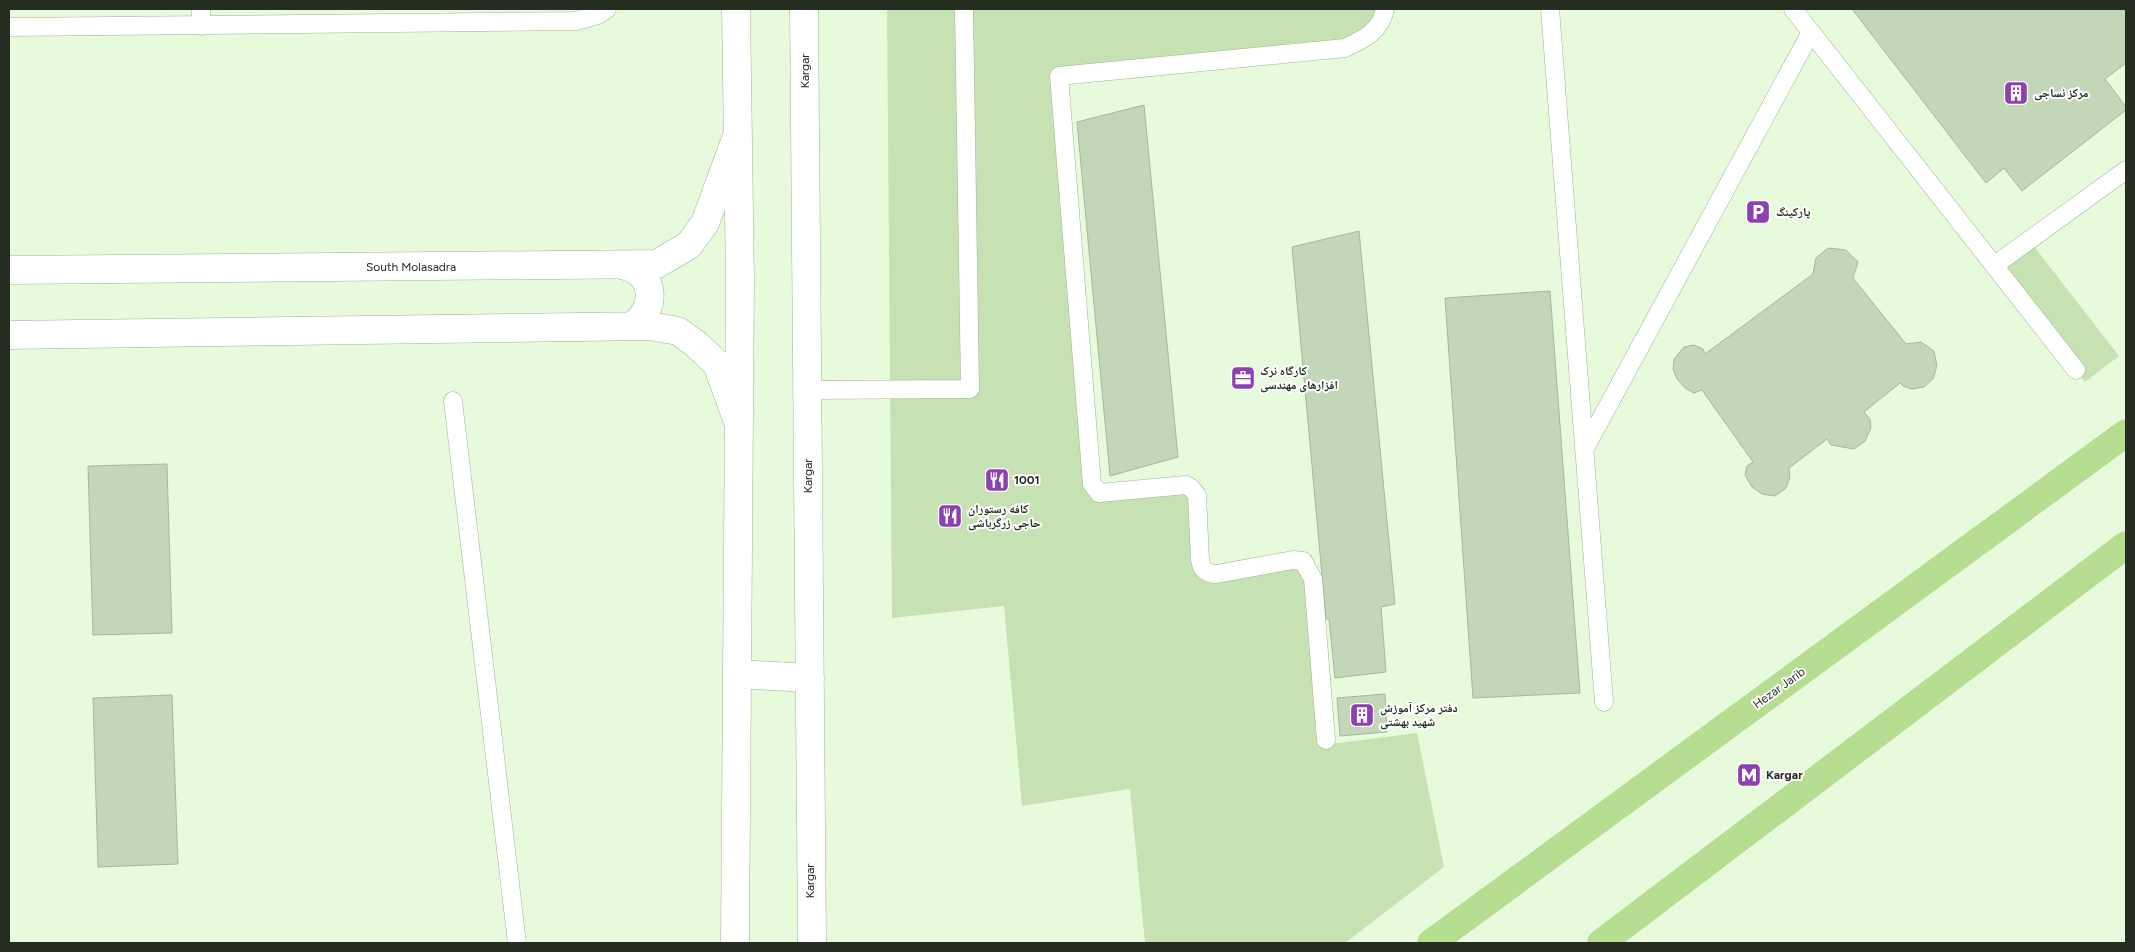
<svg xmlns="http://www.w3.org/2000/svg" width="2135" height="952" font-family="Figtree,'Noto Naskh Arabic',sans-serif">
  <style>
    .green { fill: #c6e2b3 }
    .building { fill: #c4d6b8; stroke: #a6b89b }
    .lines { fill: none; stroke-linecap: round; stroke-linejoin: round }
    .service-casing { stroke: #a1b395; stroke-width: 19 }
    .tertiary-casing { stroke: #a1b395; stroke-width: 29 }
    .secondary-casing { stroke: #a1b395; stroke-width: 29 }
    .primary-casing { stroke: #fff; stroke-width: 29 }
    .service { stroke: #fff; stroke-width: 18 }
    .tertiary { stroke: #fff; stroke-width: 28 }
    .secondary { stroke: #fff; stroke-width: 28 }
    .primary { stroke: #b5de91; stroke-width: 28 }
    .labels { text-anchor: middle; stroke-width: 4; stroke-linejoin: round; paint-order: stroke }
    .street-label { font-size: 12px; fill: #252c20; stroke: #fff }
    .poi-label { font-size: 12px; font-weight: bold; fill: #252c20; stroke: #fff; text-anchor: start }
  </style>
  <rect width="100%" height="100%" fill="#e8fadc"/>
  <path class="green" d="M887 9H1382L1379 22 1341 46 1057 74 1097 492 1197 482 1205 565 1312 555 1331 744 1417 733 1444 867 1345 943H1145L1130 789 1022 806 1004 606 892 618Z
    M2029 240 2119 356 2085 382 1995 265Z"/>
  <path class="building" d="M1852 9H2126V63L2105 79 2126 107V110L2022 191 2004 168 1986 183Z
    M1144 105 1178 457 1110 476 1077 122Z
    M1359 231 1395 604 1381 607 1386 672 1335 678 1329 619H1326L1292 247Z
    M1828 248 1846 250 1858 262 1853 278 1906 344 1921 342 1934 351 1937 366 1933 379 1924 387 1912 389 1903 386 1900 383 1864 412 1870 419 1871 428 1865 441 1854 449 1831 445 1827 439 1789 468 1790 478 1786 488 1775 496 1762 494 1752 487 1745 475 1747 466 1753 462 1702 390 1694 393 1685 388 1677 379 1673 369 1674 359 1684 347 1694 345 1703 349 1705 354 1813 274 1816 258Z
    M1550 291 1580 693 1473 698 1445 298Z
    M167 464 172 633 93 635 88 466Z
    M1385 694 1387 732 1340 736 1337 698Z
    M172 695 178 864 98 867 93 698Z"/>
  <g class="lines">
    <defs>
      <path id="service" d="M201 9V26
        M1550 9 1604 702
        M1793 9 2076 370
        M9 27 576 21 598 15 607 9
        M1995 265 2126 170
        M807 390 970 389 964 9
        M453 401 517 943
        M1584 450 1811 32
        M1326 740 1313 579 1303 561 1293 560 1216 574C1206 573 1202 570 1200 560L1197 495 1191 488 1186 485 1099 493 1092 484 1059 76 1345 48C1364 39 1381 31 1385 9"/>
      <path id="tertiary" d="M621 265C655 271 659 308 632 326
        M9 270 657 264 689 245 705 223 737 136
        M9 335 650 326 678 331 696 344 717 364 738 422"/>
      <path id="secondary" d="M804 9 812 943
        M737 674 810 678
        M735 943 740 280 736 9"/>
      <path id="primary" d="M1431 943 2126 433
        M1601 943 2126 545"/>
    </defs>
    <use href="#service" class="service-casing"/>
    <use href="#tertiary" class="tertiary-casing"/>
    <use href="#secondary" class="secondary-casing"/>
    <use href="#primary" class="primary-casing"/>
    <use href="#service" class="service"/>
    <use href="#tertiary" class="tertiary"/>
    <use href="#secondary" class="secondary"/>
    <use href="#primary" class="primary"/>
  </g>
  <defs>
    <symbol id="building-square" viewBox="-11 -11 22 22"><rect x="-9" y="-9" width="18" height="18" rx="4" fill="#8c40b1" stroke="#fff"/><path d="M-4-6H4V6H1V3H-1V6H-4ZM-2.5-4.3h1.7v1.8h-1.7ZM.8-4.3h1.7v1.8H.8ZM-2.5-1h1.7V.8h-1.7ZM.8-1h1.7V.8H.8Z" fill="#fff"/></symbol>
    <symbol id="parking-square" viewBox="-11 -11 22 22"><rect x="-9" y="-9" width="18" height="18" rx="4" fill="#8c40b1" stroke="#fff"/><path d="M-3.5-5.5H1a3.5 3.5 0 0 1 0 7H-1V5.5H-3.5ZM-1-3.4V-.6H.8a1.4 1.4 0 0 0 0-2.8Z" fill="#fff"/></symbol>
    <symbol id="office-square" viewBox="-11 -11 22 22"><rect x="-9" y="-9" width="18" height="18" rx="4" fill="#8c40b1" stroke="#fff"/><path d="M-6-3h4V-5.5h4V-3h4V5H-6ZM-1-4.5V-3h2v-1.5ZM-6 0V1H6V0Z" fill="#fff"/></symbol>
    <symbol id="restaurant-square" viewBox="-11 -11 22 22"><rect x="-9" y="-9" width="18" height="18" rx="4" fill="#8c40b1" stroke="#fff"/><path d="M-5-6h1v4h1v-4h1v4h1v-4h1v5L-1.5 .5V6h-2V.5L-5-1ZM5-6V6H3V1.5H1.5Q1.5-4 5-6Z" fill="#fff"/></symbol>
    <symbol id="metro-square" viewBox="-11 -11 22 22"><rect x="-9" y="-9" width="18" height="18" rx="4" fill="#8c40b1" stroke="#fff"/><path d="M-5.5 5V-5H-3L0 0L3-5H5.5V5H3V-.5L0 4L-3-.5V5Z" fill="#fff"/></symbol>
  </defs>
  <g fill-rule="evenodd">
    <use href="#building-square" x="2002" y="79" width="28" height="28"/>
    <use href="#parking-square" x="1744" y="198" width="28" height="28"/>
    <use href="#office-square" x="1229" y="364" width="28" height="28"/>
    <use href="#restaurant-square" x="983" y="466" width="28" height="28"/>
    <use href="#restaurant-square" x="936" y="502" width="28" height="28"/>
    <use href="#building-square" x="1348" y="701" width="28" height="28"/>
    <use href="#metro-square" x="1735" y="761" width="28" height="28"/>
  </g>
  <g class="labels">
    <g class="street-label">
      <text transform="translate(805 71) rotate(-90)" y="4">Kargar</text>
      <text x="411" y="271">South Molasadra</text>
      <text transform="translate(808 476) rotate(-90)" y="4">Kargar</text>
      <text transform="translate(1779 688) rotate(-36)" y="4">Hezar Jarib</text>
      <text transform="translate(810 881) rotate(-90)" y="4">Kargar</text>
    </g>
    <g class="poi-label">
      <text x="2034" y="97">مرکز نساجی</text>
      <text x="1776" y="216">پارکینگ</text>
      <text x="1260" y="375">کارگاه نرک<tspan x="1260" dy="14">افزارهای مهندسی</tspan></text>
      <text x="1014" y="484">1001</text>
      <text x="968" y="513">کافه رستوران<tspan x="968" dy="14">حاجی زرگرباشی</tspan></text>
      <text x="1380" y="712">دفتر مرکز آموزش<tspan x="1380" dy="14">شهید بهشتی</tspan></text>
      <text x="1766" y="779">Kargar</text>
    </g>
  </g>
  <rect width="2135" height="952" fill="none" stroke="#252c20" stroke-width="20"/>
</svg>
